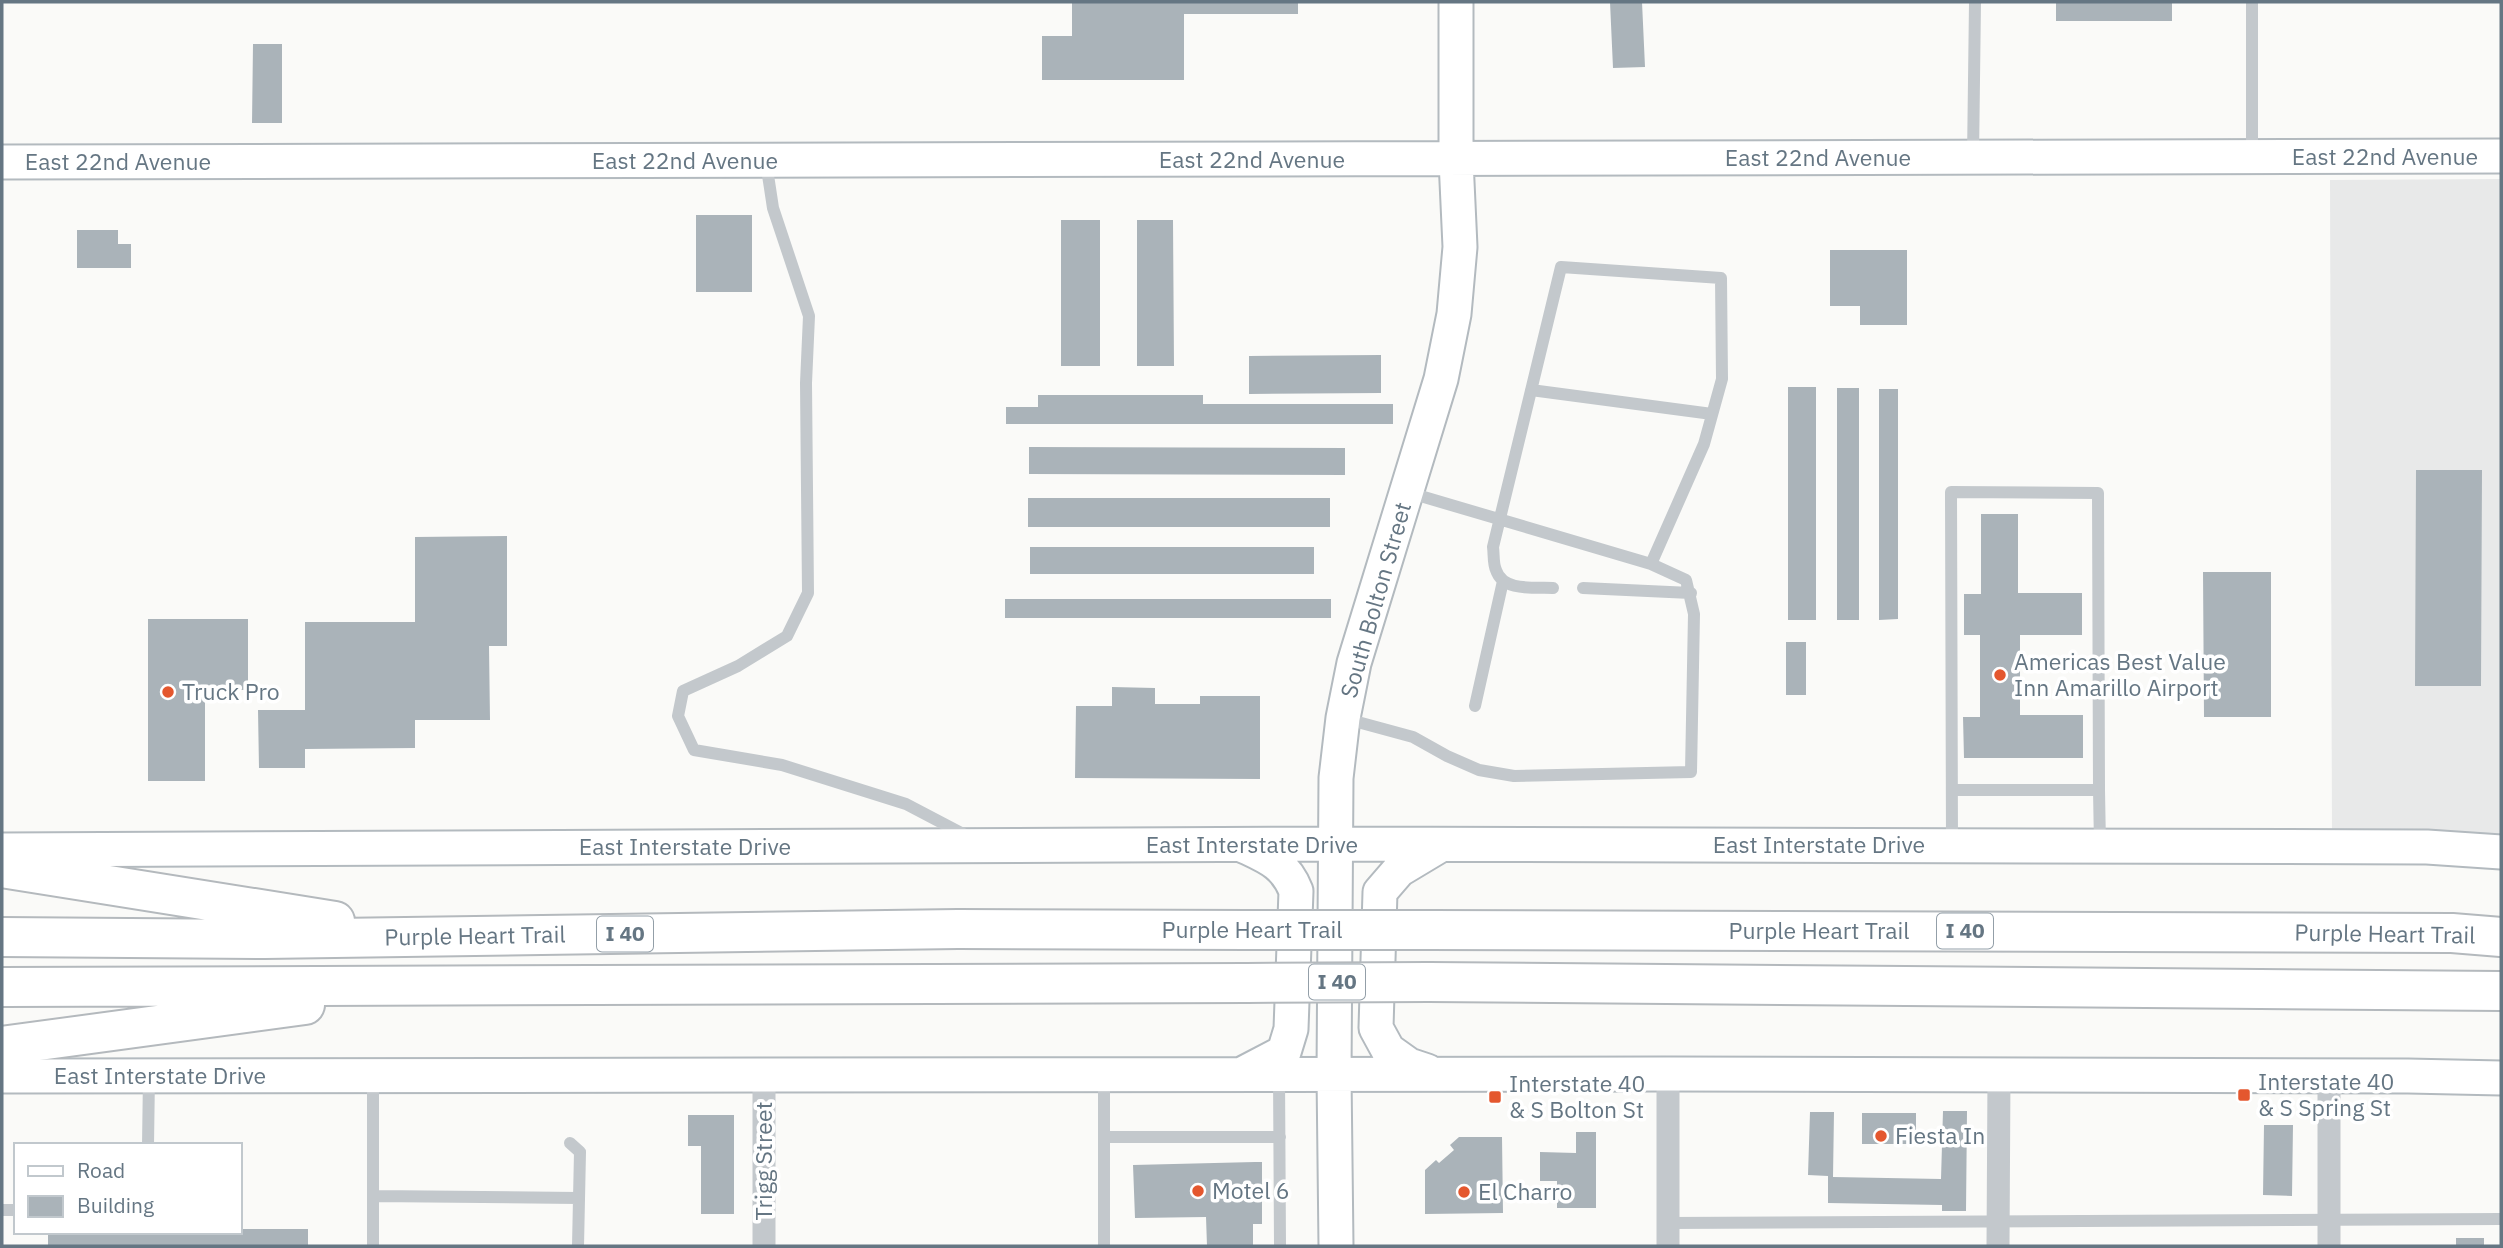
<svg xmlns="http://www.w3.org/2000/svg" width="2503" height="1248" font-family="'IBM Plex Sans',sans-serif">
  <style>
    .built { fill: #e8e9e9 }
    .building { fill: #aab3b9 }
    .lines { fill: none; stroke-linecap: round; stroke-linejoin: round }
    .secondary-casing { stroke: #b3babf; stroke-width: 37 }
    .highway-casing { stroke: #b4b9bd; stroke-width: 42 }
    .lane { stroke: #c3c8cc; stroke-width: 12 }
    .street { stroke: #c3c8cc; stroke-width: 23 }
    .secondary { stroke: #fff; stroke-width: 33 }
    .highway { stroke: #fff; stroke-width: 38 }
    .highway-bridge-casing { stroke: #b4b9bd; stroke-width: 42; stroke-linecap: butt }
    .highway-bridge { stroke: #fff; stroke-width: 38 }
    .poi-dot { fill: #e4572e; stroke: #fff; stroke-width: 2.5 }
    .labels { text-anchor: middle; stroke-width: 7; stroke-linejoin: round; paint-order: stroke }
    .shield { fill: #fff; stroke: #939fa8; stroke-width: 2 }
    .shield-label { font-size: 21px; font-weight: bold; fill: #657683 }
    .street-label { font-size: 23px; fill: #657683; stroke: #fff }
    .poi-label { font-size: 23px; fill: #657683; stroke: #fff; text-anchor: start }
  </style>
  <rect width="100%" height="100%" fill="#fafaf8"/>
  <path class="built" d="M2501 179V840L2332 838 2330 180Z"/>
  <path class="building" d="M1072 2H1298V14H1184V80H1042V36H1072Z
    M1610 2H1642L1645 67 1613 68Z
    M2056 2H2172V21H2056Z
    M253 44H282V123H252Z
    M696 215H752V292H696Z
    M1061 220H1100V366H1061Z
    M1137 220H1173L1174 366H1137Z
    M77 230H118V244H131V268H77Z
    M1830 250H1907V325H1860V306H1830Z
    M1381 355V393L1249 394V356Z
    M1788 387H1816V620H1788Z
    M1837 388H1859V620H1837Z
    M1879 389H1898V619L1879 620Z
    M1038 395H1203V404H1393V424H1006V407H1038Z
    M1029 447 1345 448V475L1029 474Z
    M2416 470H2482L2481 686H2415Z
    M1028 498H1330V527H1028Z
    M1981 514H2018V593H2082V635H2020V715H2083V758H1964L1963 717H1980V635H1964V594H1981Z
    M507 536V646H489L490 720H415V748L305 749V768H259L258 710H305V622H415V537Z
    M1030 547H1314V574H1030Z
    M2203 572H2271V717H2204Z
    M1005 599H1331V618H1005Z
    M148 619H248V690H205V781H148Z
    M1786 642H1806V695H1786Z
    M1112 687 1155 688V704H1200V696H1260V779L1075 778 1076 706H1112Z
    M1943 1111H1967L1966 1211H1942V1205L1828 1203V1176L1808 1175 1810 1112H1834L1833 1177 1941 1179Z
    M1862 1113H1916V1144H1862Z
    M688 1115H734V1214H701V1146H688Z
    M2264 1125H2293L2292 1196 2263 1195Z
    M1576 1132H1596V1208H1557V1181H1540V1152L1576 1153Z
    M1459 1137H1502L1503 1213 1425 1214V1170L1436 1160 1439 1163 1454 1150 1450 1145Z
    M1255 1162H1262V1224H1253V1246H1207L1206 1217 1135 1218 1133 1165Z
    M240 1229H308V1246H48V1232H240Z
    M2456 1238H2484V1246H2456Z"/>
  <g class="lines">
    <defs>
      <path id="secondary" d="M2 162 2501 156
        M1242 845C1267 857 1285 863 1296 891L1291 1029 1284 1052 1244 1073
        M2 850 1334 844 2427 847 2501 852
        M1427 1071 1409 1065 1388 1050 1376 1028 1380 892 1399 870 1439 846
        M2 1076 1668 1074 2408 1076 2501 1078
        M1336 1246 1334 1075 1336 778 1343 718 1354 663 1441 379 1454 314 1460 247 1456 160V2"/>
      <path id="highway" d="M2 868 335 921
        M1429 930 2452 933 2501 937
        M2 937 265 939 958 929 1248 930
        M1429 982 2501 991
        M2 987 1246 983
        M2 1046 305 1005"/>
    </defs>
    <use href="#secondary" class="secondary-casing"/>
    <use href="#highway" class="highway-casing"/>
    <path class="lane" d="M2252 157V2
      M1973 158 1975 2
      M766 162 773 208 809 316 806 383 808 593 787 636 738 666 683 691 678 716 694 750 782 765 906 804 967 836
      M1531 390 1712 414
      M1553 588C1535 587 1503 592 1496 570 1493 564 1494 554 1493 547L1561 267 1721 278 1722 379 1704 444 1651 564
      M1583 588 1691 593
      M1475 706 1503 581
      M1343 718 1413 737 1447 756 1479 770 1514 776 1691 772 1694 614 1686 580 1651 564 1407 492
      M1952 790H2099L2098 493 1951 492 1952 845
      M2099 790 2100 845
      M1279 1075 1280 1246
      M1104 1137H1280
      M570 1143 580 1152 578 1246
      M148 1145 149 1076
      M373 1196 578 1198
      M2 1210H16
      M1668 1223 2501 1219
      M373 1246V1076
      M1104 1246V1075"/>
    <path class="street" d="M2329 1075V1246
      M764 1076V1246
      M1668 1246V1074
      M1998 1246 1999 1074"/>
    <use href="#secondary" class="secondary"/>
    <use href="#highway" class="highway"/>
    <defs>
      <path id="highway-bridge" d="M1248 930H1429
        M1246 983 1429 982"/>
    </defs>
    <use href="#highway-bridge" class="highway-bridge-casing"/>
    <use href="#highway-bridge" class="highway-bridge"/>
  </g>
  <g class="poi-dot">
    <circle cx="2000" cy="675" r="7"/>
    <circle cx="168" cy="692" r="7"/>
    <rect x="2237" y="1088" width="14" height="14" rx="3.5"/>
    <rect x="1488" y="1090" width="14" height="14" rx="3.5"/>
    <circle cx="1881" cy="1136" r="7"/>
    <circle cx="1198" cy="1191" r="7"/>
    <circle cx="1464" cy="1192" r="7"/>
  </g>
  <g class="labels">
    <g class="shield">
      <rect x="1937" y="913.5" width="56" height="35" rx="5"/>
      <rect x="597" y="916.5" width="56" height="35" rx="5"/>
      <rect x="1309" y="964.5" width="56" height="35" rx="5"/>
    </g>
    <g class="shield-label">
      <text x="1965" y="938">I 40</text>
      <text x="625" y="941">I 40</text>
      <text x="1337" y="989">I 40</text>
    </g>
    <g class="street-label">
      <text x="2385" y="165">East 22nd Avenue</text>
      <text x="1818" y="166">East 22nd Avenue</text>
      <text x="1252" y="168">East 22nd Avenue</text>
      <text x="685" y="169">East 22nd Avenue</text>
      <text x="118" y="170">East 22nd Avenue</text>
      <text transform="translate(1376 600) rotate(-74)" y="8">South Bolton Street</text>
      <text x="1252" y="853">East Interstate Drive</text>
      <text x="1819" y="853">East Interstate Drive</text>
      <text x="685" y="855">East Interstate Drive</text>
      <text x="1252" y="938">Purple Heart Trail</text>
      <text x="1819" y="939">Purple Heart Trail</text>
      <text transform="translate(2385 934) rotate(1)" y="8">Purple Heart Trail</text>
      <text transform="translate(475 936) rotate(-1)" y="8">Purple Heart Trail</text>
      <text x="160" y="1084">East Interstate Drive</text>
      <text transform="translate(764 1161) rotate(-90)" y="8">Trigg Street</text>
    </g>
    <g class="poi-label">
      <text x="2014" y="670">Americas Best Value<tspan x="2014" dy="26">Inn Amarillo Airport</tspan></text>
      <text x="182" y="700">Truck Pro</text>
      <text x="2258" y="1090">Interstate 40<tspan x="2258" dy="26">&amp; S Spring St</tspan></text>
      <text x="1509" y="1092">Interstate 40<tspan x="1509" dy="26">&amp; S Bolton St</tspan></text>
      <text x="1895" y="1144">Fiesta In</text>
      <text x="1212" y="1199">Motel 6</text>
      <text x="1478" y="1200">El Charro</text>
    </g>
  </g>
  <rect width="2503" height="1248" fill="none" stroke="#657683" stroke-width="7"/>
  <rect x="14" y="1143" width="228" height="91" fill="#ffffff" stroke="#c1c8cd" stroke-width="2"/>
  <rect x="28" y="1166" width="35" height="10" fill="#ffffff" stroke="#c1c8cd" stroke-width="2"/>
  <text x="77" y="1178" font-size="21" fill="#657683">Road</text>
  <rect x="28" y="1196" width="35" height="21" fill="#aab3b9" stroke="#c1c8cd" stroke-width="2"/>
  <text x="77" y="1213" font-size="21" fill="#657683">Building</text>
</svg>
